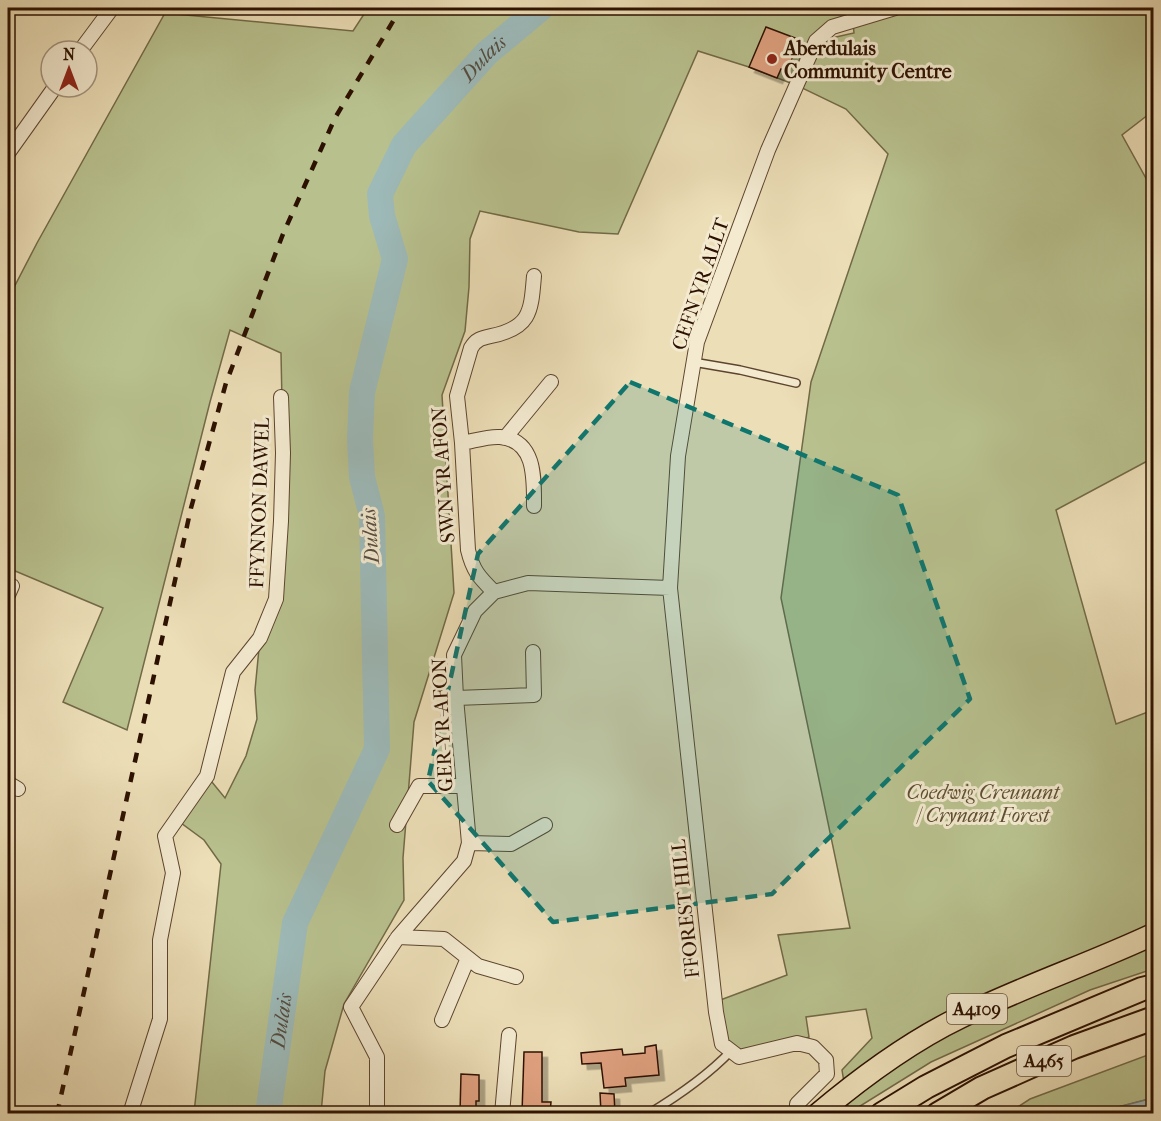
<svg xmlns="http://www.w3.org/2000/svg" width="1161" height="1121" font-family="'IM FELL French Canon',serif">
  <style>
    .green { fill: #b8c18e; stroke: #726947; stroke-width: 1.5 }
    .water { fill: #9dbab9; stroke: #70766f; stroke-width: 1.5 }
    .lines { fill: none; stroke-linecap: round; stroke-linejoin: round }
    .river { stroke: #9dbab9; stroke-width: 26 }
    .building { fill: #e0a180; stroke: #2d1100; stroke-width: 1.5; filter: url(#shadow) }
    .service-casing { stroke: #5d442e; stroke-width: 10 }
    .minor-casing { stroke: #5d442e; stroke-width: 16 }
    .primary-casing { stroke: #2d1100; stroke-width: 24 }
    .trunk-casing { stroke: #2d1100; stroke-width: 26 }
    .service { stroke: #f3ead0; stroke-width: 7 }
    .minor { stroke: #f3ead0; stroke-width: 14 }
    .primary { stroke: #ecdeb7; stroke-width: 21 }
    .trunk { stroke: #ecdeb7; stroke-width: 22 }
    .rail { stroke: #2d1100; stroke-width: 4.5; stroke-dasharray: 10 10; stroke-linecap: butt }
    .marked { fill: #0f766e; fill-opacity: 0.2; stroke: #0f766e; stroke-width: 4.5; stroke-dasharray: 12 8; stroke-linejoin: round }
    .poi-dot { fill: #8f2418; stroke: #f3ead0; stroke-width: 2 }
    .labels { text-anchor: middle; stroke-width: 6; stroke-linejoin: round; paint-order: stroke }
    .shield { fill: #f3ead0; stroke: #68523e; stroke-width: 1.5 }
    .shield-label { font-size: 18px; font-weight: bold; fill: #2d1100 }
    .poi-label { font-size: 20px; font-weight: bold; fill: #2d1100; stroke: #f3ead0; text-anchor: start }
    .street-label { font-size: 20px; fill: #2d1100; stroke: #f3ead0 }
    .park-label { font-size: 20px; font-style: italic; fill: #5e4f32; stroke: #f3ead0 }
    .water-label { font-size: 21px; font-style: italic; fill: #544c41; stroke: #f3ead0 }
  </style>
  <defs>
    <filter id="shadow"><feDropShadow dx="5.5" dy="5.5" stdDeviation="0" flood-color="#0004"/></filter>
  </defs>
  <rect width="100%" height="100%" fill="#ecdeb7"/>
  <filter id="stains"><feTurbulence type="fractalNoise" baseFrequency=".00333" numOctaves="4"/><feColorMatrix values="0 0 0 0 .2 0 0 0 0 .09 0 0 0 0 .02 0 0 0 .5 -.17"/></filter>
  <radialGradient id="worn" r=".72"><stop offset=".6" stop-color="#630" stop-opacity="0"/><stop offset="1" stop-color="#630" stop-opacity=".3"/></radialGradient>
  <path class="green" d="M368 8H1153V111L1122 135 1153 191V458L1056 510 1116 724 1153 710V969L1090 990 931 1062 849 1113 842 1070 872 1038 866 1009 806 1017 809 1037 797 1043 739 1057 722 1044 715 1002 787 975 778 935 850 928 781 598 811 382 888 154 846 109 800 87 817 45 836 37 854 33 852 14 832 21 812 39 793 84 749 67 698 51 618 234 579 232 480 211 470 239 469 287 465 331 442 395 454 593 414 722 403 858 404 900 344 1004 325 1071 321 1113H194L221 864 204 840 177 820 207 776 225 798 246 756 257 719 255 690 260 638 276 599 281 521 283 453 281 353 230 330 210 402 127 730 63 702 103 608 8 568V299L37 243 165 13 353 31Z
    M1153 1053V1098L1095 1113 1007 1114 1030 1099Z"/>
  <path class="water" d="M1153 1098V1113H1095Z"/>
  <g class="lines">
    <path class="river" id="s1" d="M268 1114 295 923 377 749 372 516 362 477 360 439 362 392 395 259 382 216 380 194 404 145 487 53 541 8"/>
  </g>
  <path class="building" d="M766 27 795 38 790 49 795 51 787 71 781 69 777 78 749 67Z
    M656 1045 659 1075 625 1078 626 1086 604 1088 601 1063 582 1064 581 1053 622 1049 623 1055 645 1053V1047Z
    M524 1052H542V1102H551L550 1113H522Z
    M461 1074 479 1075V1101H476V1113H460Z
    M600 1093 614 1094 615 1113H601Z"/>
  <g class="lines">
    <defs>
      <path id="service" d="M693 362 740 370 796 383
        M648 1114C678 1096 707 1076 731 1051"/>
      <path id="minor" d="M80 51 112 8
        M8 153 55 87
        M505 438 551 382
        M462 443C474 441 488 436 500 437 536 440 534 479 534 506
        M494 592C479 577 473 571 468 550L462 443 457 396 471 348C476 339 482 338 491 336 531 328 531 311 534 276
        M8 595 12 586
        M456 698 534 695 533 652
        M8 783 18 789
        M397 825 419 786H464
        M469 843 511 844 545 825
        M398 937 444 939 478 966 516 977
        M442 1020 468 958
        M130 1114 160 1019V940L173 873 165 836 207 776 233 672 260 638 276 599 281 521 283 453 281 397
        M377 1114V1057L351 1007 398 937 464 861 469 843 456 698 454 655 475 611 494 592 528 583 670 588
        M502 1114 509 1035
        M797 1114V1104L827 1074 826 1060 813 1047 797 1043 739 1057 722 1044 716 1012 670 588 678 456 697 342 768 150 816 41 832 27 895 8"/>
      <path id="primary" d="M818 1114C862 1077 909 1042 961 1017 1024 986 1090 964 1154 934"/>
      <path id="trunk" d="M882 1114 926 1087 1006 1046 1142 989 1154 986
        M938 1114 982 1088 1074 1047 1154 1018"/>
    </defs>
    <use href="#service" class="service-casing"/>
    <use href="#minor" class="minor-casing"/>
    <use href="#primary" class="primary-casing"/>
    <use href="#trunk" class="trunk-casing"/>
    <use href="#service" class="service"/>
    <use href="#minor" class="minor"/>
    <use href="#primary" class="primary"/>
    <use href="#trunk" class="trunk"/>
    <path class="rail" d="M57 1114 191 508 226 383 283 234 335 118 401 8"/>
  </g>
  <path class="marked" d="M630 382 898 495 970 699 772 894 553 922 428 781 478 554Z"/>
  <circle class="poi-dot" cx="772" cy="59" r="6"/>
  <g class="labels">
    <g class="shield">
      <rect x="947" y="994" width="60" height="30" rx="4.5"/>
      <rect x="1017" y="1046" width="54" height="30" rx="4.5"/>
    </g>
    <g class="shield-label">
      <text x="977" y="1015">A4109</text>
      <text x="1044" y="1067">A465</text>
    </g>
    <g class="poi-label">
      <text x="784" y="55">Aberdulais<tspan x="784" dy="23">Community Centre</tspan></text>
    </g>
    <g class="street-label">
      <text transform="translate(700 284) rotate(-71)" y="7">CEFN YR ALLT</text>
      <text transform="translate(443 475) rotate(-94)" y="7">SWN YR AFON</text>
      <text transform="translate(259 503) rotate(-88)" y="7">FFYNNON DAWEL</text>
      <text transform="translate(442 725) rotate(-93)" y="7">GER-YR-AFON</text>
      <text transform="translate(685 909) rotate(-96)" y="7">FFOREST HILL</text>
    </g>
    <g class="park-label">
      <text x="983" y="799">Coedwig Creunant<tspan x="983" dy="23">/ Crynant Forest</tspan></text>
    </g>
    <g class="water-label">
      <text dy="7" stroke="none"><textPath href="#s1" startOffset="1120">Dulais</textPath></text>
      <text transform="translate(370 536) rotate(-94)" y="7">Dulais</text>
      <text dy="7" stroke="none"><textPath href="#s1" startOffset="94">Dulais</textPath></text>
    </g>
  </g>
  <rect width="1161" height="1121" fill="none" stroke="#ecdeb7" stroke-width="30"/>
  <rect x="9" y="9" width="1143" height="1103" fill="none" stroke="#2d1100" stroke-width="3"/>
  <rect x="15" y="15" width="1131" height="1091" fill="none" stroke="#2d1100" stroke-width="1.5"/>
  <g transform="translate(69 69)"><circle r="28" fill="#f3ead0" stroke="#a4937d" stroke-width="1.5"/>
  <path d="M0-4.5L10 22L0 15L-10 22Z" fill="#8f2418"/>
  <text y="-9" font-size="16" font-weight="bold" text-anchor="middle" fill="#2d1100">N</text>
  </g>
  <rect width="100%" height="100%" filter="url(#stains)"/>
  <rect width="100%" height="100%" fill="url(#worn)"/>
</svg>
